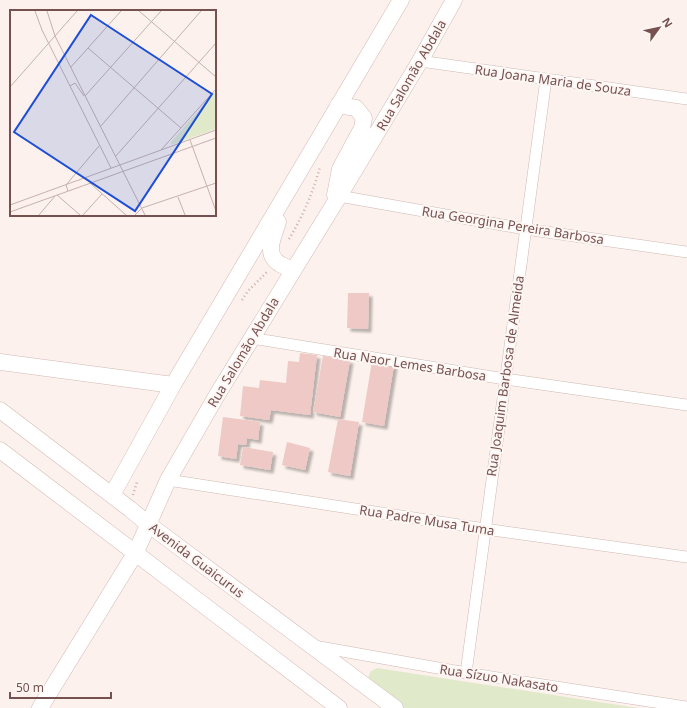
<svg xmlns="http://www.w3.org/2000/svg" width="687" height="708" font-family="'Noto Sans',sans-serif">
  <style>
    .green { fill: #e1e9cb }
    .building { fill: #efc9c5; filter: url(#shadow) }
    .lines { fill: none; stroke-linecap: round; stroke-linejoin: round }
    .street-casing { stroke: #d0b8b4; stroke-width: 12 }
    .secondary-casing { stroke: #d5b8b5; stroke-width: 17 }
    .path { stroke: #d5aba8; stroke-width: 2.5; stroke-dasharray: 1 3; stroke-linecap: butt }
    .street { stroke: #fff; stroke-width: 11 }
    .secondary { stroke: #fff; stroke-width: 16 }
    .labels { text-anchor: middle; stroke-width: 4; stroke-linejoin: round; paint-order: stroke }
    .street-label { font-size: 13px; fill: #765150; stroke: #fef6f3 }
    .inset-road { fill: none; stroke: #c6b1ae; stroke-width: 1 }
    .view { fill: #1d4ed8; fill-opacity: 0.15; stroke: #1d4ed8; stroke-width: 2 }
    .inset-edge { fill: none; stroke: #765150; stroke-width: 2 }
  </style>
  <defs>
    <filter id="shadow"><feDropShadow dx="3.5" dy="3.5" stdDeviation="1" flood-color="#0004"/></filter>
  </defs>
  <rect width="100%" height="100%" fill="#fcf1ec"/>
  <path class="green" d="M377 668 638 708H404L371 684 368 678 370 672Z"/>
  <path class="building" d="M348 293H369L368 329 347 328Z
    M300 353 317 355 310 415 271 410 269 420 240 416 243 386 259 388 260 380 286 383 288 361 299 362Z
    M323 356 350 360 340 417 313 412Z
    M372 361 394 365 384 426 362 422Z
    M223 417 260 422 258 440 247 438 246 445 238 444 236 459 218 456Z
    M338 419 359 422 350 476 328 472Z
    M287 442 310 448 305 470 282 465Z
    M243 447 273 452 270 470 240 465Z"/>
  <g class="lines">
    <defs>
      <path id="street" d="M420 61 687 99
        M339 196 525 229 687 252
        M251 338 505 379 687 405
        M168 480 485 529 687 557
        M314 646 466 673 687 707
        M466 673 546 79"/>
      <path id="secondary" d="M335 195 340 169 362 128 364 118 356 108 338 105
        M278 222C275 233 265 251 276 261 280 265 288 268 293 270
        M0 362 173 385
        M0 410 130 509 148 524 395 708
        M0 450 339 708
        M112 495 173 385 401 0
        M40 708 136 552 168 480 217 395 339 196 420 61 454 0"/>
    </defs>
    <use href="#street" class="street-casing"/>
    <use href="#secondary" class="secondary-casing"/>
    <path class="path" d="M289 239C303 216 313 192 320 167
      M242 300 248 291 268 271
      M133 495 137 482"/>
    <use href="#street" class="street"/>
    <use href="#secondary" class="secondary"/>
  </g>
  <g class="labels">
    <g class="street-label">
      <text transform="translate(411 75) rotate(-60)" y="5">Rua Salomão Abdala</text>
      <text transform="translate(553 80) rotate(8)" y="5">Rua Joana Maria de Souza</text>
      <text transform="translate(513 225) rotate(9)" y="5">Rua Georgina Pereira Barbosa</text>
      <text transform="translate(243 352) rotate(-59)" y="5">Rua Salomão Abdala</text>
      <text transform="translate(410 364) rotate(9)" y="5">Rua Naor Lemes Barbosa</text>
      <text transform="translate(505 376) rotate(-82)" y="5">Rua Joaquim Barbosa de Almeida</text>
      <text transform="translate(427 520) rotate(9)" y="5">Rua Padre Musa Tuma</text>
      <text transform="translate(197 560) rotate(37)" y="5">Avenida Guaicurus</text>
      <text transform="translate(499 678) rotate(9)" y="5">Rua Sízuo Nakasato</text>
    </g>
  </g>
  <g transform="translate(10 10)">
    <rect width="206" height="206" fill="#fcf1ec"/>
    <path d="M206 81V119L161 135V132Z" fill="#e1e9cb"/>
    <path class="inset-road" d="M25 1 32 20 101 158M37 1 45 26 135 205M129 1 206 67M78 38 171 118M61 57 111 1M60 76 65 73 74 86M0 77 67 1M75 86 151 1M90 117 191 1M180 130 206 201M151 140 206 79M105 147 206 33M80 173 116 205M58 181 56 175 89 136M47 185 70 205M168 187 175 205M0 195 206 120M0 202 206 128M29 205 45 186M73 205 92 184M125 205 132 198 206 173"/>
    <path class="view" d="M81 5 202 84 125 201 4 122Z"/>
    <rect width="206" height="206" class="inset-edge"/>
  </g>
  <g transform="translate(659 28) rotate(57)" stroke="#fef6f3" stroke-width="3" paint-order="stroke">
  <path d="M0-3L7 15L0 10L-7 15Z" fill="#765150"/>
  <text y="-6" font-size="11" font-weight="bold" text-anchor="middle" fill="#765150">N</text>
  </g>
  <path d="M10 692v6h101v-6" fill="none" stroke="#765150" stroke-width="2"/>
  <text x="16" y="692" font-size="12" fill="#765150" stroke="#fef6f3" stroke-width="3" paint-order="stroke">50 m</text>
</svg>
